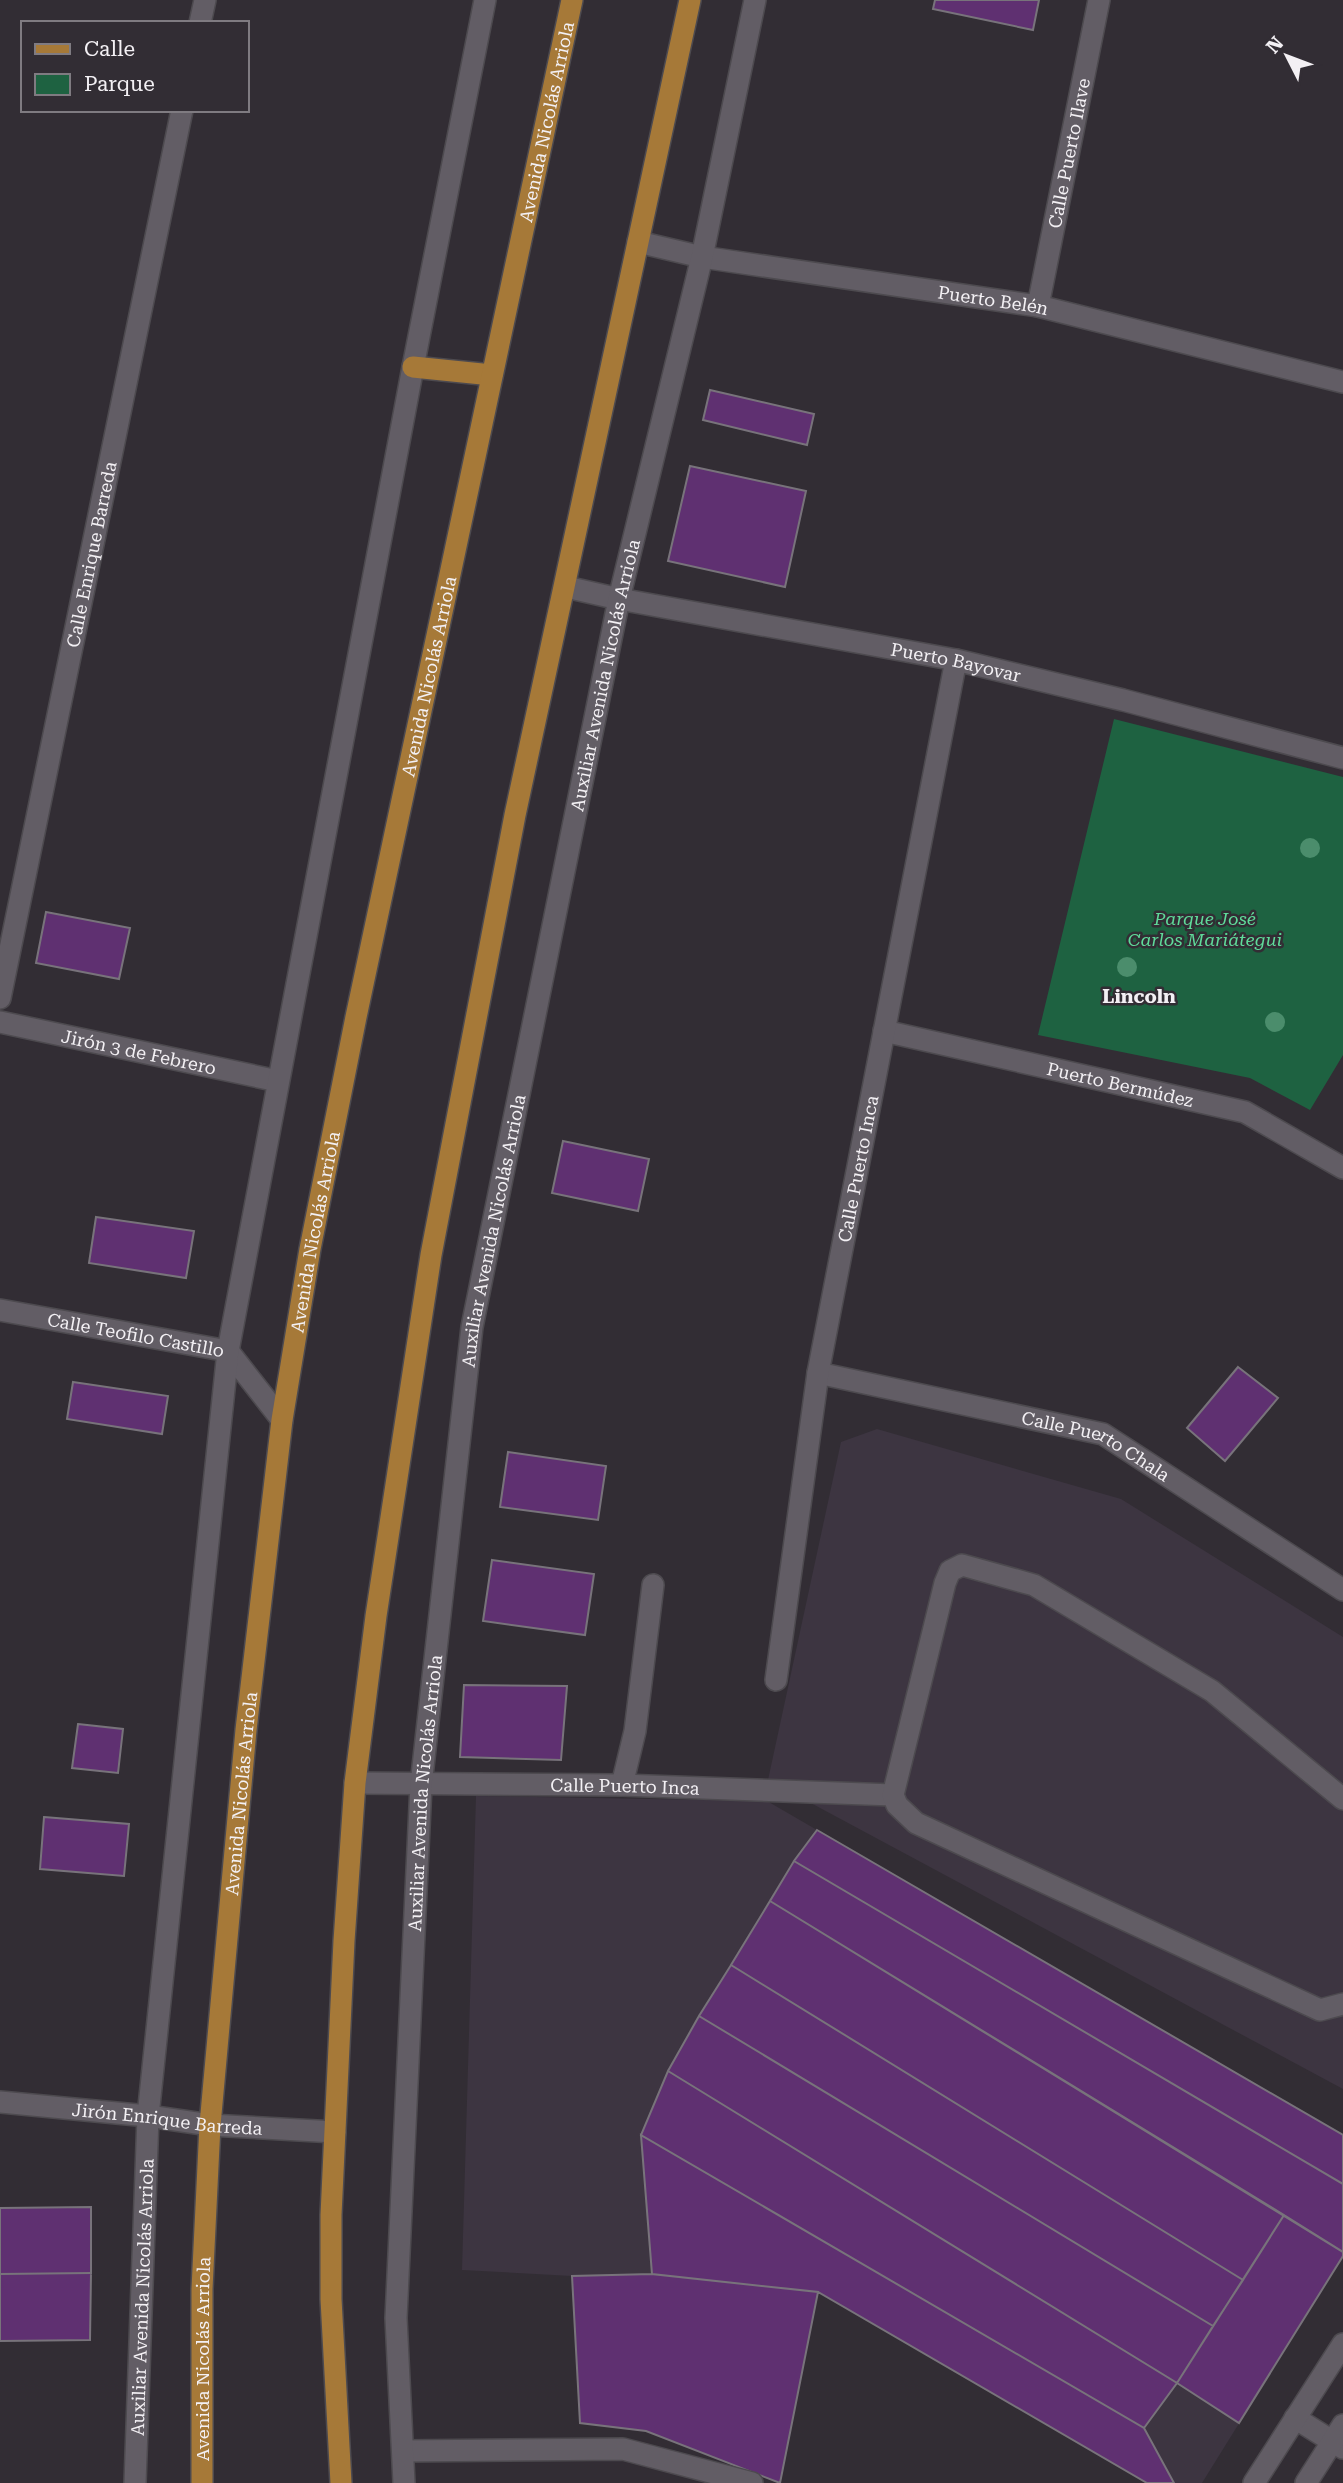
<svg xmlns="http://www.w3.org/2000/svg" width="1343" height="2483" font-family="'Roboto Serif',serif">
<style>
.built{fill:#3d3541}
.green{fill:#1e6241}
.building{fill:#5f3071;stroke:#78737b;stroke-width:2}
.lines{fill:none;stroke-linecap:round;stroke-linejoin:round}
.minor-casing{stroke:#4d4a4f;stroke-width:24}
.major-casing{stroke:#4d4a4f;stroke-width:24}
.minor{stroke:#625d65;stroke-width:21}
.major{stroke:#a67938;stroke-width:21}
.tree{fill:#4b8d6c}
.labels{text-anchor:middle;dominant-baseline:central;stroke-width:5;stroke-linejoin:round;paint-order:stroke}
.street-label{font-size:18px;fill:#f3f0f4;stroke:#322d34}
.park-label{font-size:18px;font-style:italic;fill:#5fdb9a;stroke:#322d34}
.neighbourhood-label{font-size:19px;font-weight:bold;fill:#f3f0f4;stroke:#322d34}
</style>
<rect width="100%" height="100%" fill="#322d34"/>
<path class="built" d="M877,1429L1121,1499L1343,1637V2089L768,1780L841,1442Z
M476,1796L767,1801L1343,2135V2256L1202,2483H1147L818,2292L706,2278L572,2276L462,2270Z"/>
<path class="green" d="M1114,719L1343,777V1055L1310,1110L1250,1078L1038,1035Z"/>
<path class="building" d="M935,0H1039L1033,30L933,9Z
M710,390L814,414L807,445L703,420Z
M690,466L806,491L785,587L668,561Z
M46,912L130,928L119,979L36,963Z
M563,1141L649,1159L638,1211L552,1193Z
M96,1217L194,1231L186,1278L89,1263Z
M1238,1367L1278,1398L1225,1461L1187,1428Z
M73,1382L168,1396L162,1434L67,1419Z
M508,1452L606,1466L598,1520L500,1507Z
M492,1560L594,1574L585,1635L483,1621Z
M464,1685L567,1686L561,1760L460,1757Z
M78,1724L123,1729L118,1773L72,1768Z
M44,1817L129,1824L124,1876L40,1869Z
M817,1830L1343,2135V2184L794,1861Z
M794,1861L1343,2184V2252L770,1901Z
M770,1901L1284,2215L1243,2280L731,1965Z
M731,1965L1243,2280L1213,2326L699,2016Z
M699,2016L1213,2326L1177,2383L668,2071Z
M668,2071L1177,2383L1144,2428L641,2135Z
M641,2135L1144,2428L1174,2483H1147L818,2292L652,2274Z
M91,2207V2273L0,2274V2208Z
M1284,2215L1343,2252V2256L1239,2423L1177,2383Z
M91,2273L90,2340L0,2341V2274Z
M652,2274L818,2292L780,2483L646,2431L580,2423L572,2276Z"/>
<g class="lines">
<defs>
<g id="minor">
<path d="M200,23L205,0"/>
<path id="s1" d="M638,242L702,257L1038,306L1343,382"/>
<path id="s2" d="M1038,306L1099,0"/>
<path id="s3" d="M566,587L619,599L956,660L1123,700L1343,758"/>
<path id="s4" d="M0,998L182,110"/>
<path id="s5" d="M0,1022L278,1081"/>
<path id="s6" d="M884,1031L1245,1112L1343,1168"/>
<path id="s7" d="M0,1310L228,1351L282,1420"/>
<path id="s8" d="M818,1373L1103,1434L1343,1590"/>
<path id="s9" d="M776,1680L818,1373L956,660"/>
<path id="s10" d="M355,1783L622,1785L893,1795"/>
<path d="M622,1785L635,1731L653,1585"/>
<path d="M1343,1799L1212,1691L1034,1585L962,1565L950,1571L945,1583L893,1795L897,1805L916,1823L1320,2010L1343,2004"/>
<path id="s11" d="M0,2102L148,2116L210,2125L335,2132"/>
<path d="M1295,2418L1343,2448"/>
<path d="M403,2451L623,2449L752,2483"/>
<path id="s12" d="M135,2483L148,2116L228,1351L413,367L485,0"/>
<path id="s13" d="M404,2483L396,2318L421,1785L472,1327L619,599L702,257L755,0"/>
<path d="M1254,2483L1343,2344"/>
<path d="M1306,2483L1343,2425"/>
</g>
<g id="major">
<path d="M413,367L492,375"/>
<path id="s14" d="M202,2483V2289L210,2125L246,1730L282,1420L310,1249L356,1017L572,0"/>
<path d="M341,2483L331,2299V2215L344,1941L355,1783L376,1616L431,1255L515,815L690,0"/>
</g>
</defs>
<use href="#minor" class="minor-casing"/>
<use href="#major" class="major-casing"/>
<use href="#minor" class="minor"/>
<use href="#major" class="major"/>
</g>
<g class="tree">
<circle cx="1310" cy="848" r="10"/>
<circle cx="1127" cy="967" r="10"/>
<circle cx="1275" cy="1022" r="10"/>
</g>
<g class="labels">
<g class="street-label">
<text stroke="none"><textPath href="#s14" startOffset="2392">Avenida Nicolás Arriola</textPath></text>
<text stroke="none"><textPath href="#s2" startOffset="156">Calle Puerto Ilave</textPath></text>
<text stroke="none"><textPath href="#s1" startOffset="360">Puerto Belén</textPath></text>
<text stroke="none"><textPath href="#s4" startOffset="453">Calle Enrique Barreda</textPath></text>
<text stroke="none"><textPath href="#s3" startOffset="397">Puerto Bayovar</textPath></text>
<text stroke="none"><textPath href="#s13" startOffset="1825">Auxiliar Avenida Nicolás Arriola</textPath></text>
<text stroke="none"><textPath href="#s14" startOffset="1825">Avenida Nicolás Arriola</textPath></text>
<text stroke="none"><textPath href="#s5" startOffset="142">Jirón 3 de Febrero</textPath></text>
<text stroke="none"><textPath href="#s6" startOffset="242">Puerto Bermúdez</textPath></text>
<text stroke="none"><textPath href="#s9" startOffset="518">Calle Puerto Inca</textPath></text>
<text stroke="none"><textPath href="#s13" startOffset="1258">Auxiliar Avenida Nicolás Arriola</textPath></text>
<text stroke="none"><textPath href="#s14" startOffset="1258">Avenida Nicolás Arriola</textPath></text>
<text stroke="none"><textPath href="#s7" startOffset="138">Calle Teofilo Castillo</textPath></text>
<text stroke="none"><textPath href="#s8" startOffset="289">Calle Puerto Chala</textPath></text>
<text stroke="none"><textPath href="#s10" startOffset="270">Calle Puerto Inca</textPath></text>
<text stroke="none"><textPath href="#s14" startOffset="691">Avenida Nicolás Arriola</textPath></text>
<text stroke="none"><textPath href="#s13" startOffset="691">Auxiliar Avenida Nicolás Arriola</textPath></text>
<text stroke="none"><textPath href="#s11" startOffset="168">Jirón Enrique Barreda</textPath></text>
<text stroke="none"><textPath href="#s12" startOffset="186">Auxiliar Avenida Nicolás Arriola</textPath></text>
<text stroke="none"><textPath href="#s14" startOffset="124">Avenida Nicolás Arriola</textPath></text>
</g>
<g class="park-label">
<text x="1205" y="918">Parque José<tspan x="1205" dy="21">Carlos Mariátegui</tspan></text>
</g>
<g class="neighbourhood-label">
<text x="1139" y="996">Lincoln</text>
</g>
</g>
<rect x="21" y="21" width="228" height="91" fill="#322d34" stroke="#7f7b81" stroke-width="2"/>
<rect x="35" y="44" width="35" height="10" fill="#a67938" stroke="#7f7b81" stroke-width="2"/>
<text x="84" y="56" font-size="21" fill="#f3f0f4">Calle</text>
<rect x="35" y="74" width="35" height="21" fill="#1e6241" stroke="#7f7b81" stroke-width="2"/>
<text x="84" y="91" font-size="21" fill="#f3f0f4">Parque</text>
<g transform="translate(1287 56) rotate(312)" stroke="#322d34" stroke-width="5" paint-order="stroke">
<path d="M0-5L12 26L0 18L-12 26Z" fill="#f3f0f4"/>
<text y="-10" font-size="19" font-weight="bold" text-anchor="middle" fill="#f3f0f4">N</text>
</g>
</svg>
